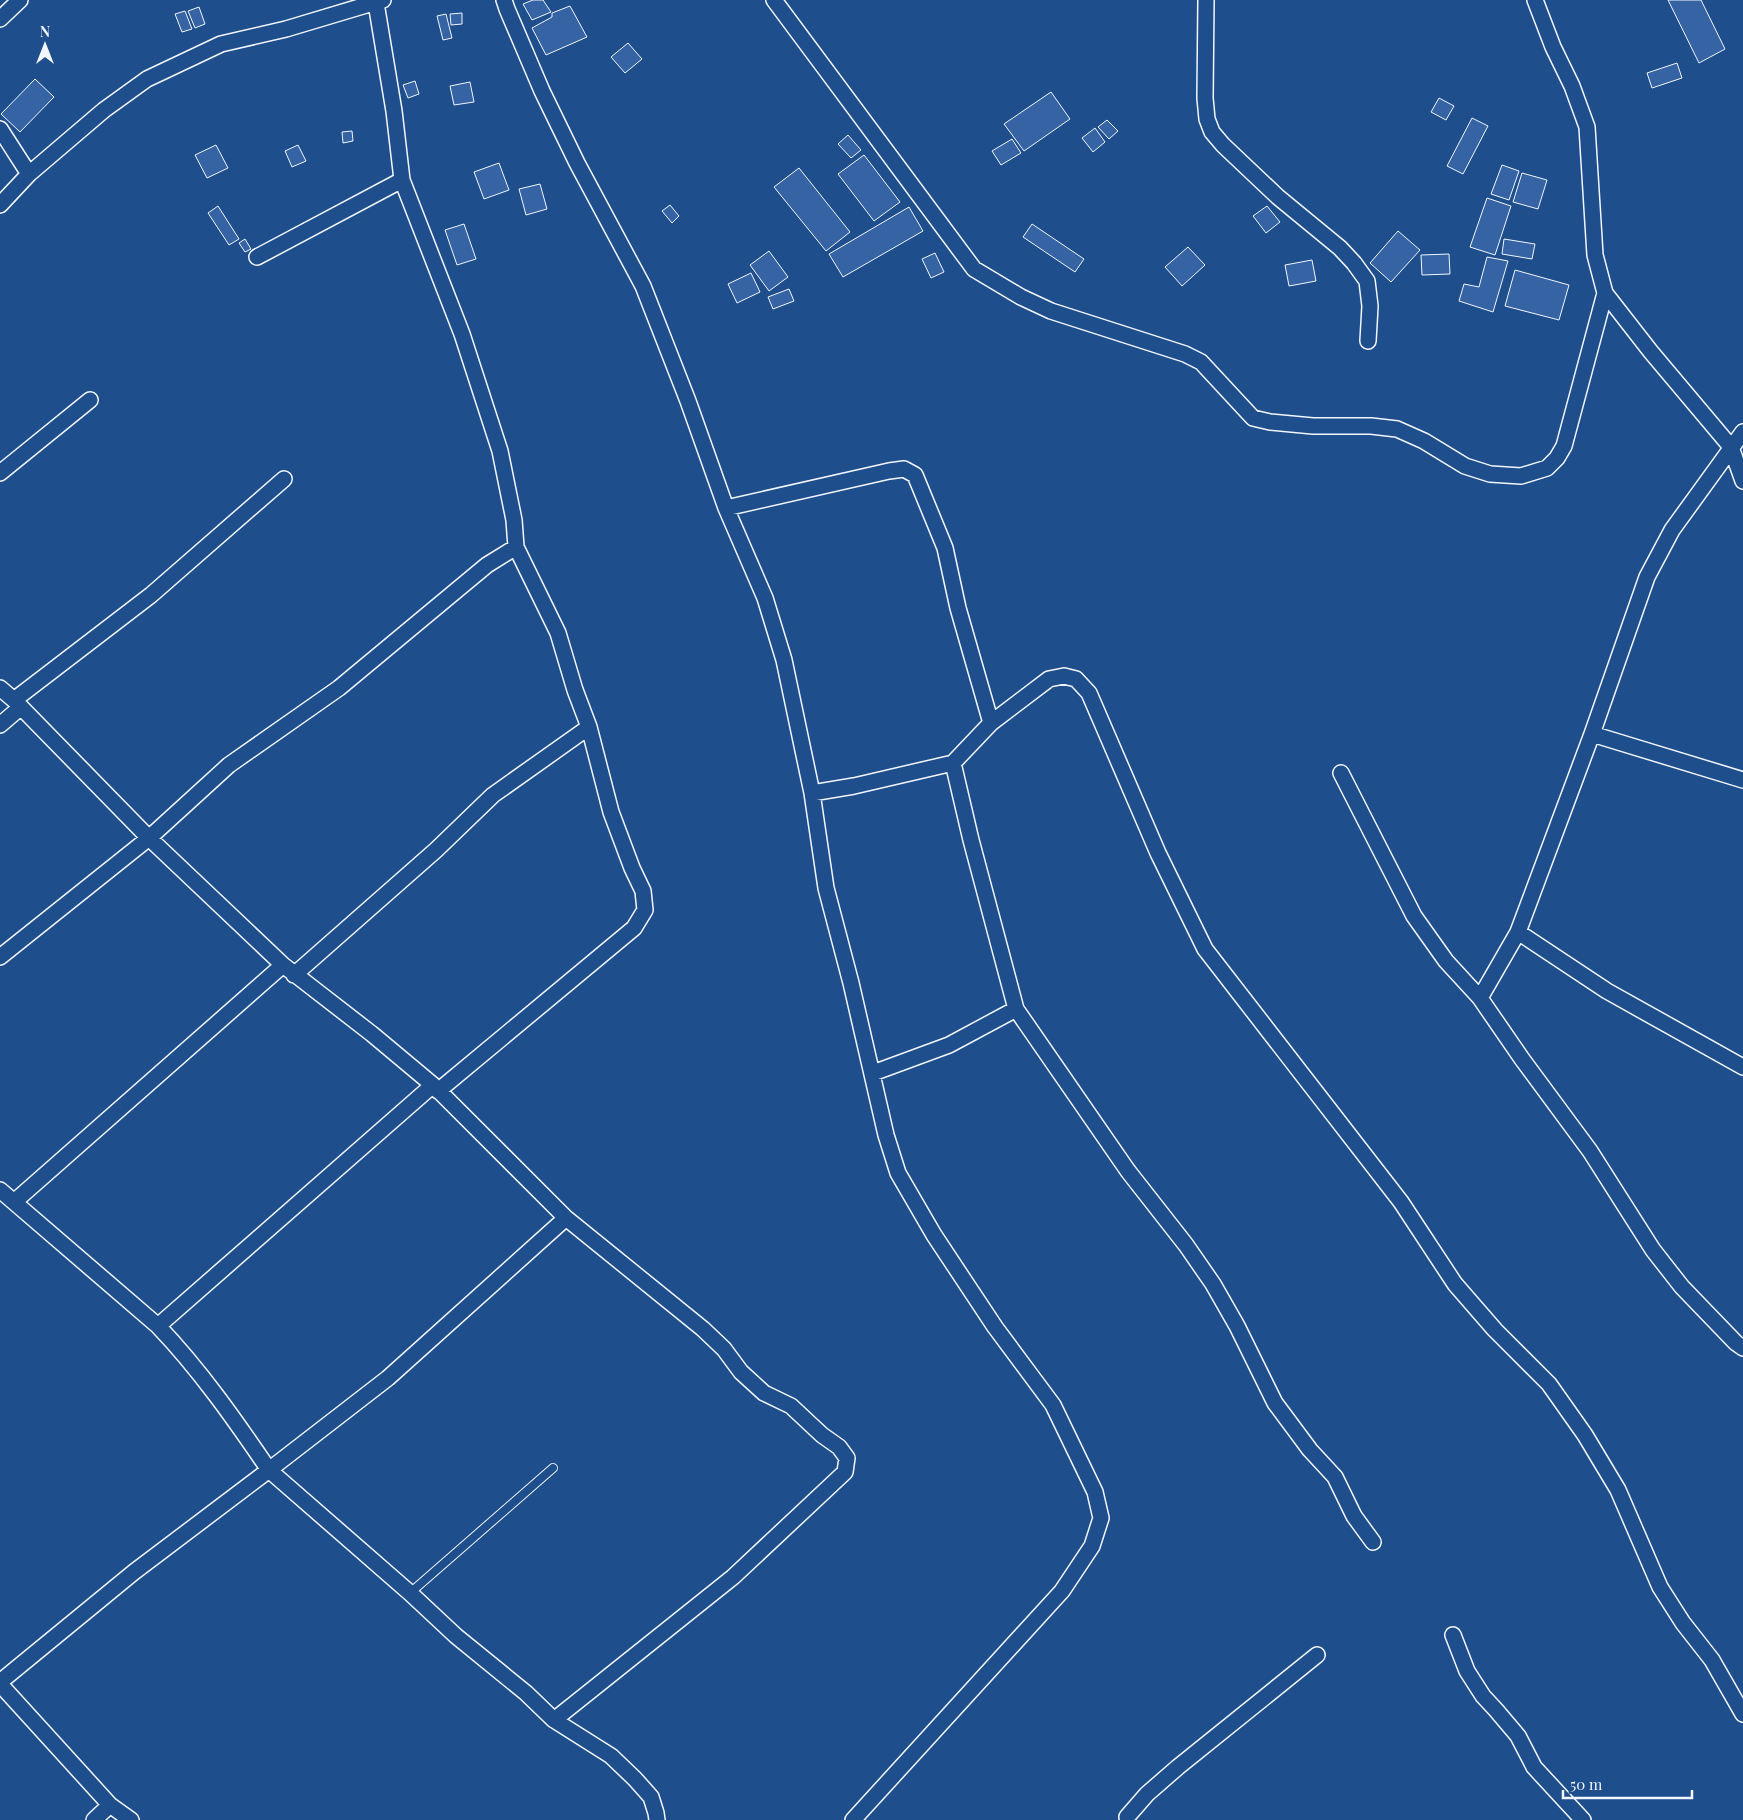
<svg xmlns="http://www.w3.org/2000/svg" width="1743" height="1820" font-family="'Playfair Display',serif">
<style>
.building{fill:#3563a3;stroke:#f2f6ff}
.lines{fill:none;stroke-linecap:round;stroke-linejoin:round}
.lane-casing{stroke:#f2f6ff;stroke-width:10}
.street-casing{stroke:#f2f6ff;stroke-width:18}
.lane{stroke:#1f4e8c;stroke-width:8}
.street{stroke:#1f4e8c;stroke-width:15}
</style>
<rect width="100%" height="100%" fill="#1f4e8c"/>
<path class="building" d="M533,0H543L551,12L532,20L523,4Z
M1668,0H1701L1725,49L1699,63Z
M570,6L587,37L546,55L532,28L552,17V13Z
M199,7L205,24L195,28L188,11Z
M185,11L192,29L182,32L175,14Z
M462,13V24L451,25L450,14Z
M446,14L452,38L443,40L437,16Z
M628,43L642,59L625,73L611,57Z
M1677,63L1682,78L1652,88L1647,73Z
M35,79L54,97L20,132L1,114Z
M415,81L419,94L408,98L403,85Z
M470,82L474,102L454,105L450,86Z
M1051,92L1070,119L1024,151L1004,124Z
M1439,98L1454,106L1446,120L1431,112Z
M1472,118L1488,126L1463,174L1447,166Z
M1107,120L1118,131L1109,139L1098,127Z
M1095,128L1105,142L1093,152L1082,138Z
M352,131L353,141L343,143L342,132Z
M848,135L861,150L851,158L838,144Z
M1012,139L1021,153L1001,165L992,151Z
M216,145L228,168L207,178L195,155Z
M298,145L306,161L292,167L285,151Z
M864,155L900,202L874,221L838,174Z
M499,163L509,190L484,199L474,172Z
M1502,165L1519,171L1509,200L1491,194Z
M799,168L850,232L826,251L774,187Z
M1522,173L1547,180L1538,209L1513,202Z
M540,184L547,209L526,215L519,189Z
M1487,198L1511,206L1495,255L1470,247Z
M670,205L679,216L672,223L662,211Z
M218,206L239,239L229,245L208,213Z
M1267,206L1280,222L1266,233L1253,216Z
M909,207L923,231L843,277L829,254Z
M464,224L476,259L457,265L445,230Z
M1032,224L1084,259L1075,272L1023,237Z
M1398,231L1420,250L1391,282L1370,263Z
M245,239L251,249L245,252L239,243Z
M1504,239L1535,244L1532,259L1502,254Z
M1188,247L1205,265L1182,286L1165,267Z
M769,251L788,277L769,291L750,265Z
M935,253L944,272L931,278L922,259Z
M1449,254L1450,274L1422,275L1421,255Z
M1487,257L1508,261L1493,312L1459,301L1464,284L1479,287Z
M1312,260L1316,281L1289,286L1285,265Z
M1515,270L1569,285L1559,320L1505,306Z
M751,273L760,292L737,303L728,284Z
M789,289L794,301L773,309L768,297Z"/>
<g class="lines">
<defs>
<path id="lane" d="M410,1593L553,1468"/>
<path id="street" d="M504,0L507,9L542,91L577,163L643,286L688,401L726,508L765,598L784,660L812,793L826,888L851,983L886,1135L898,1173L934,1235L995,1327L1053,1405L1095,1492L1101,1518L1092,1546L1062,1591L853,1820
M774,0L974,269L1021,297L1051,311L1185,354L1201,362L1253,418L1270,422L1313,426H1371L1397,429L1424,441L1465,466L1490,474L1521,476L1547,468L1557,458L1564,446L1605,293
M1206,0L1205,98L1207,119L1212,132L1223,145L1278,197L1340,248L1354,263L1367,281L1370,306L1368,341
M1535,0L1553,47L1572,86L1587,127L1595,255L1605,293L1651,352L1731,447L1743,481
M376,3L394,111L402,180L462,334L500,451L514,520L516,547L558,633L575,690L589,727L611,812L632,868L643,891L645,910L634,928L438,1091
M0,19L20,0
M0,129L29,174
M0,205L29,174L104,110L147,79L221,44L286,29L383,0
M257,257L402,180
M1743,432L1672,530L1647,577L1592,734L1518,932L1480,998L1522,1059L1590,1151L1653,1250L1682,1287L1736,1343L1743,1348
M0,473L90,400
M726,508L889,471L904,469L915,475L945,548L958,608L991,723L953,763
M0,688L14,700L149,838L283,965L372,1034L433,1085L566,1218L703,1329L724,1349L741,1372L764,1393L791,1406L822,1435L839,1447L847,1458L845,1472L733,1577L554,1720
M14,700L151,595L284,479
M991,723L1049,679L1064,676L1076,679L1089,693L1158,853L1205,949L1401,1202L1455,1284L1495,1330L1549,1384L1585,1435L1618,1490L1660,1587L1683,1623L1712,1660L1743,1714
M0,725L21,707
M1592,734L1743,780
M1341,773L1414,916L1446,961L1480,998
M812,793L854,786L953,763L971,840L1016,1009L1128,1171L1186,1245L1213,1284L1237,1326L1275,1403L1310,1450L1335,1477L1354,1516L1373,1542
M1518,932L1607,991L1743,1067
M0,957L149,838L229,765L339,688L487,565L516,547
M294,975L436,850L493,795L589,727
M873,1073L949,1045L1016,1009
M0,1190L158,1326C200,1370 235,1420 269,1470L134,1572L0,1682
M14,1202L283,965
M566,1218L388,1378L269,1470L410,1593L456,1636L526,1693L554,1720L611,1756L635,1779L651,1797L656,1813L657,1820
M158,1326L433,1085
M1453,1635L1467,1671L1483,1696L1496,1710L1518,1736L1534,1767L1583,1820
M0,1684L110,1805L131,1820
M1127,1817L1147,1794L1178,1767L1317,1655
M94,1820L110,1805"/>
</defs>
<use href="#lane" class="lane-casing"/>
<use href="#street" class="street-casing"/>
<use href="#lane" class="lane"/>
<use href="#street" class="street"/>
</g>
<g transform="translate(45 45)" stroke="#1f4e8c" stroke-width="4" paint-order="stroke">
<path d="M0-4L9 19L0 12L-9 19Z" fill="#f2f6ff"/>
<text y="-8" font-size="14" font-weight="bold" text-anchor="middle" fill="#f2f6ff">N</text>
</g>
<path d="M1563 1790v8h129v-8" fill="none" stroke="#f2f6ff" stroke-width="2.5"/>
<text x="1570" y="1790" font-size="15" fill="#f2f6ff" stroke="#1f4e8c" stroke-width="4" paint-order="stroke">50 m</text>
</svg>
